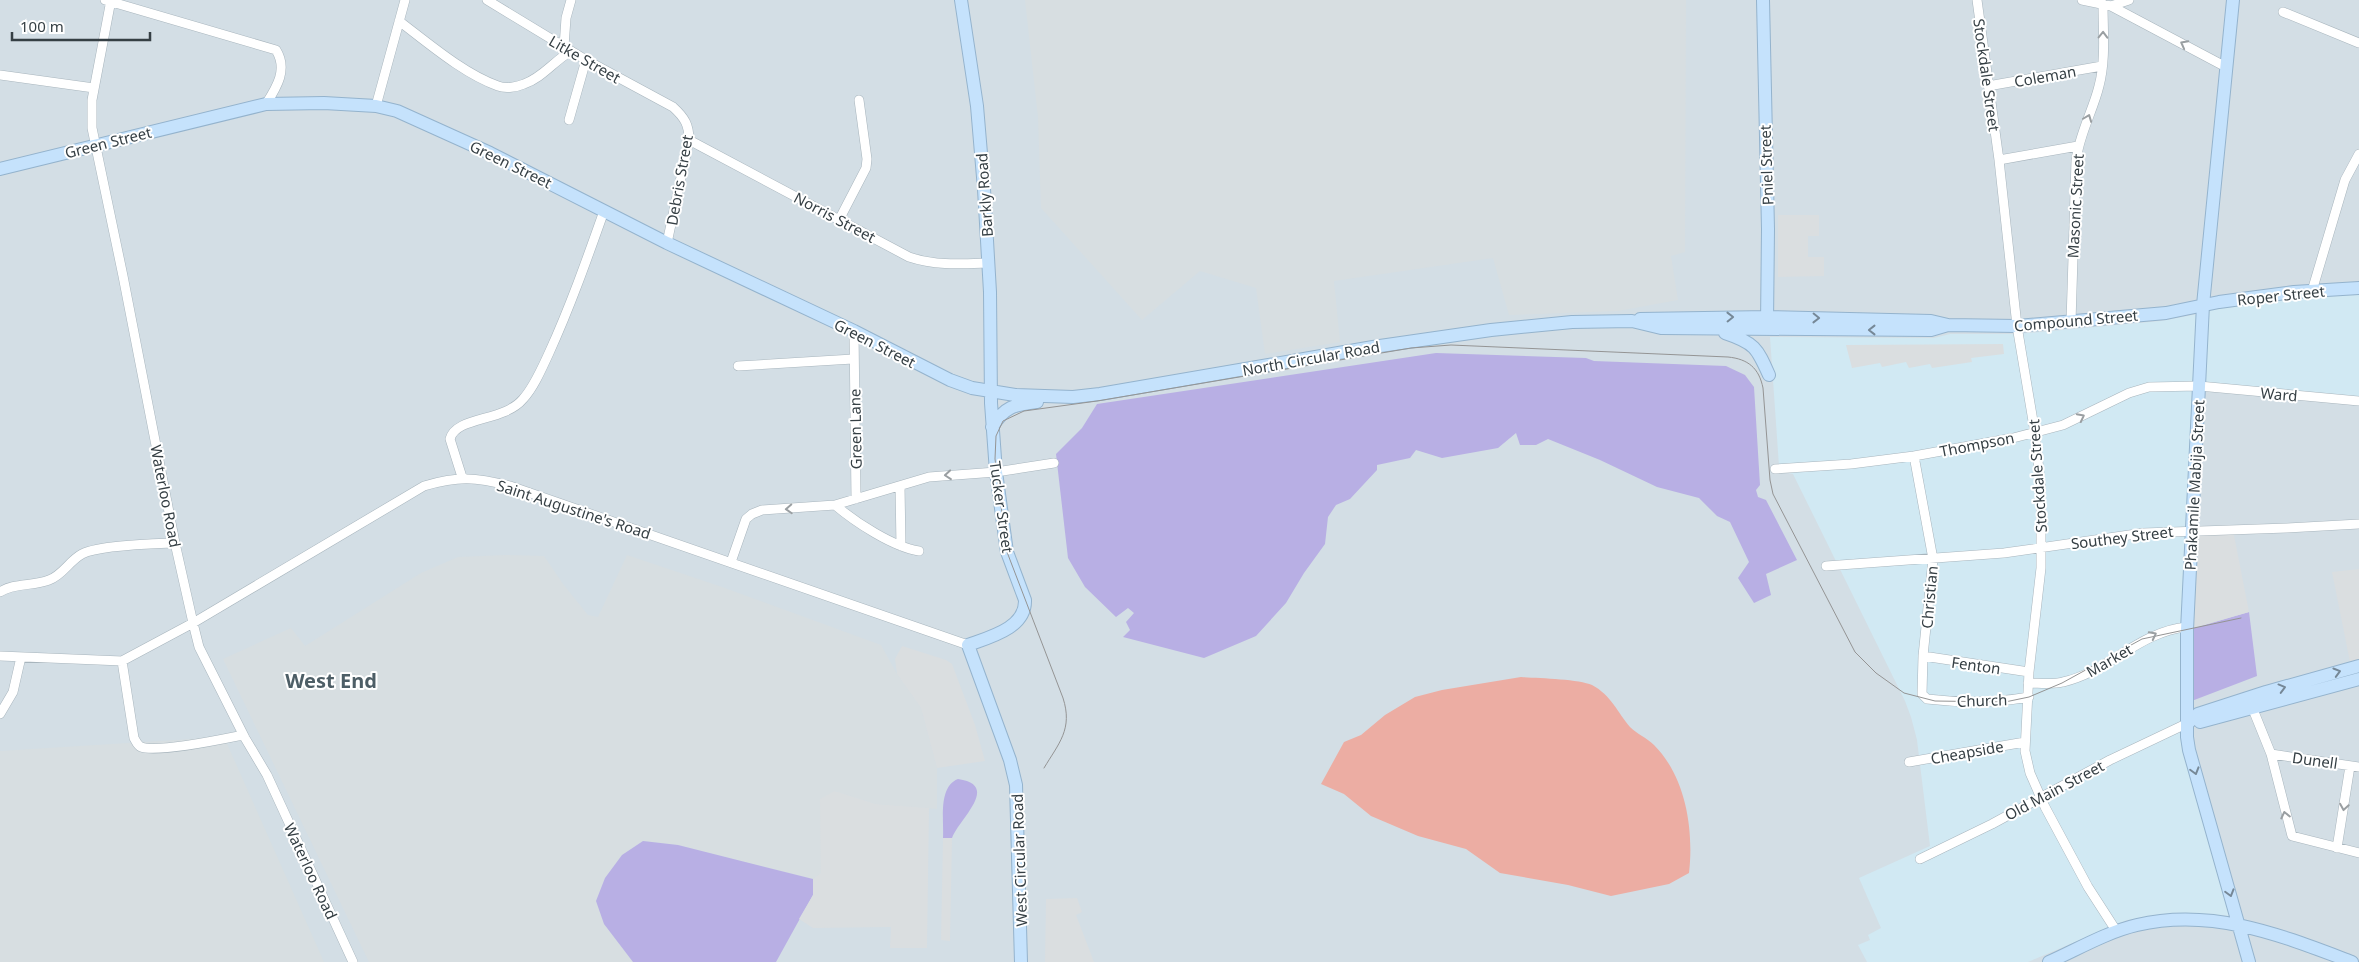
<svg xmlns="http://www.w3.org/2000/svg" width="2359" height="962" font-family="'Noto Sans',sans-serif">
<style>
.residential{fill:#d3dee5}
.commercial{fill:#d1e9f3}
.industrial{fill:#d7dee1}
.green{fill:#b8afe4}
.parking{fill:#dadee0}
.water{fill:#ecada3}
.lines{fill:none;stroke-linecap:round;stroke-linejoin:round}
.street-casing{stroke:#a8b5bd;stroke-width:10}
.secondary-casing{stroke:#94b3cd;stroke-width:14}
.street{stroke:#fff;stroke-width:9}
.secondary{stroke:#c5e2fc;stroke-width:12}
.tram{stroke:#949494;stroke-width:1}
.oneway{stroke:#9a9fa2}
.oneway2{stroke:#768897}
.labels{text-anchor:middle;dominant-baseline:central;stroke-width:4;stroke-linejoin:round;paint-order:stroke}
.street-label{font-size:15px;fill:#353f44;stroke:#fff}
.district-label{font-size:20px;font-weight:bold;fill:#4d5e66;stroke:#fff}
</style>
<rect width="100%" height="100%" fill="#e5ecf2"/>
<path class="residential" d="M0,0H2359V962H0Z"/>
<path class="commercial" d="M2310,293L2359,295V397L2202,386L2204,307Z
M2198,314L2184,700L2233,916L2183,913L2127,920L2028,962H1867L1858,945L1870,940L1868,935L1881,928L1859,878L1930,846L1917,740L1911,717L1905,701L1793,474L1784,472L1779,466L1770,337L1934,338L1950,334H2017L2161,321Z"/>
<path class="industrial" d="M1025,0H1686L1685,252L1671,256L1678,300L1618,311L1509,315L1493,258L1334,281L1340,342L1265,354L1256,288L1200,271L1142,320L1041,208L1038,117Z
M506,555L544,556L563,584L588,615L598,617L627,555L722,587L881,645L897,674L921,708L937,768V809L876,804L835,791L821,873L813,879L678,845L643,841L622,855L605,878L596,901L604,924L633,962H369L223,659L291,628L305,646L421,573L458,557Z
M224,737L324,962H0V751Z"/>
<path class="green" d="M1436,353L1586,358L1594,361L1726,366L1745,375L1754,387L1760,485L1756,490L1758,497L1766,500L1797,560L1766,574L1771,595L1754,603L1738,578L1749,562L1730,522L1717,516L1699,498L1657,487L1600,460L1548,439L1536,445H1520L1516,433L1498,448L1442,458L1416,450L1410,458L1377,465V470L1350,499L1336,505L1328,517L1325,544L1304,573L1286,603L1256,636L1204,658L1123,637L1130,630L1126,622L1134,613L1128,608L1116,617L1085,587L1068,558L1056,454L1082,428L1097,404Z
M2249,612L2257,676L2189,702L2187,630Z
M958,779C1001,785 959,819 952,838H943C944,819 938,787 958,779Z
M643,841L678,845L813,879V895L776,962H633L604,924L596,901L605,878L622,855Z"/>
<path class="parking" d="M1778,215H1819V236H1808V257H1824V276L1778,277Z
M2003,344L2004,354L1971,358L1972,362L1932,368L1930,364L1909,368L1906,362L1882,367L1880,363L1852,368L1846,345Z
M2192,530H2233L2249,612L2187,630Z
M2359,569V660L2350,662L2332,572Z
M902,646L946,660L952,664L975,725L985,761L937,768L921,708L897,674L895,659Z
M835,791L876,804L929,808L927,948H890L891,927L813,928L799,919L813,895V879L821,873L820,799Z
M943,838H952L950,941L941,940Z
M1077,898L1082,912L1076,915L1094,962H1045L1046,899Z"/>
<path class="water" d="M1521,677C1537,678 1579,679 1592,685C1611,695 1618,713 1630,727C1637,734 1647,738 1654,745C1686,777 1694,830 1689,873L1669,884L1611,896L1568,885L1500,873L1466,849L1418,836L1371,816L1344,794L1321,784L1344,742L1361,735L1385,715L1415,697L1442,690Z"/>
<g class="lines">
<defs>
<path id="street" d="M105,0L276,50C288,69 277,87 266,104
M111,0L92,100V128L123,276L175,543L193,623L199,647L245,738L267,775L353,962
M487,0L586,60L673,107C685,118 689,125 689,140L667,243
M1977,0L1999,160L2017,326L2035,433L2041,489V568L2029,672L2025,751L2030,773L2045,807L2088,887L2117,932
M2082,0L2111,6L2226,67
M2111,6L2129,0
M2283,12L2359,43
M399,21C428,43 464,74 498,86C506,89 517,87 524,84C542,78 554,61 571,51
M564,47L566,18L571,0
M0,75L94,88
M1988,86L2102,66
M376,106L405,0
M569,120L586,60
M689,140L909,257C936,266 961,264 988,263
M1999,160L2078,146
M839,220L866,168L867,159L859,100
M2312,291L2345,180L2359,154
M2071,322L2076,161C2079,134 2093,111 2099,86C2106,60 2103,31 2103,4
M854,331L856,499
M738,366L853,359
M1914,456L1933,559L1923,656L1922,694L1927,699C1961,703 1995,703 2029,697
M1775,469L1851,464L1914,456L2013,438L2063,425L2129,393L2149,387L2199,386L2359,401
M462,477L450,439C456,416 504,422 523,399C534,387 542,368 549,353C570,307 587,259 604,211
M900,486L901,546
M835,505C855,522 893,547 919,551
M731,562L746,519L752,514L762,510L835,505L929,477L996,472L1054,463
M1826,566L2004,553L2143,533L2287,528L2359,524
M0,592C13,583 34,586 49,580C63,575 69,561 82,554C100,545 153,544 175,543
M0,656L122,661L193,623L424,486C459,476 475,477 510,486L968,645
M1923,656L2029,672
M122,661L134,738C136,741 137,745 141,747C158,753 223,739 243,735
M2028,683C2039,683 2052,685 2063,682C2108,672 2140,631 2187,627
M2250,702L2271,754L2292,836L2359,853
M0,714L13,692L21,657
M2271,754L2359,767
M1909,762L2025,742
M2337,848L2350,766
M1920,859L1992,824L2110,760L2188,723"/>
<path id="secondary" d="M961,0L977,106L984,189L990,292L991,403L996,472L1007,552L1025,600C1026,628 990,637 968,645L1010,760L1016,785L1021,962
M1763,0L1768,229L1767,324
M2233,0L2203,305L2187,630V737L2189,750L2249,962
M0,169L266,104L324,103L376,106L397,111L490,153L667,243L854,331L950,380L972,388L1015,395L1073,397L1100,394L1373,347L1491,330L1572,322L1632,321L1661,328L1931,330L1948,325
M1640,319L1768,317L1931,321L1948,325L2017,326L2166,313L2219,302L2294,292L2359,288
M1725,333C1755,343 1757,348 1769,375
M992,427C1005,406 1014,405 1037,402
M2200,722L2359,679
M2188,723L2198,714L2266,692L2359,666
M2049,962C2078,949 2107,932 2137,925C2213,907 2283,936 2352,962"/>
</defs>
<use href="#street" class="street-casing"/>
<use href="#secondary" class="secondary-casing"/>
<use href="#street" class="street"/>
<use href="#secondary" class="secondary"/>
<path class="tram" d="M1044,768C1059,743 1073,729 1063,698L1007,552L995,459L996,436L1003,421L1024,411L1097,401L1411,348L1451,345L1728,357C1748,359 1759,368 1763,388L1770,480L1773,494L1855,652L1876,673L1904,693L1935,701L2005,702L2029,697L2062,683L2142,639L2241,618"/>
</g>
<defs><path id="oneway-chevron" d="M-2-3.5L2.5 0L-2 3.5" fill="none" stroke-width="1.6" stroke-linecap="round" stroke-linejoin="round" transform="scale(1.25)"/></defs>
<g class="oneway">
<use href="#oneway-chevron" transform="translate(2103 35) rotate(-89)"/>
<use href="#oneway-chevron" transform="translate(2184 44) rotate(-152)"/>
<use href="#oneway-chevron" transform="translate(2088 118) rotate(-69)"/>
<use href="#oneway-chevron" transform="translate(2081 417) rotate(-27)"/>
<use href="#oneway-chevron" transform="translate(948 475) rotate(175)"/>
<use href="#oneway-chevron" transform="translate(789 509) rotate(177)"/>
<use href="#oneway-chevron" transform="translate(2153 635) rotate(-27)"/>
<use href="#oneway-chevron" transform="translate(2344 807) rotate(99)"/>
<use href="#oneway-chevron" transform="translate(2285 815) rotate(-103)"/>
</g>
<g class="oneway2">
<use href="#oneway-chevron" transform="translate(1730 317) rotate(-1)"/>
<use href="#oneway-chevron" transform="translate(1816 318) rotate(1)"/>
<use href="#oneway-chevron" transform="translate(1872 330) rotate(-180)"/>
<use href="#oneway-chevron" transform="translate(2337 672) rotate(-16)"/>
<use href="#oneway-chevron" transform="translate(2282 688) rotate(-15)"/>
<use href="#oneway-chevron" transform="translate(2195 771) rotate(74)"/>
<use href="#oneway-chevron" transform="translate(2230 893) rotate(74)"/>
</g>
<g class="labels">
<g class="street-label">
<text transform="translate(585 59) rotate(30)">Litke Street</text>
<text transform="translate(1987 75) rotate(82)">Stockdale Street</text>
<text transform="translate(2045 76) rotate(-10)">Coleman</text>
<text transform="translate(108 142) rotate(-14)">Green Street</text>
<text transform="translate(511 164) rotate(26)">Green Street</text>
<text transform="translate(1766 165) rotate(-92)">Pniel Street</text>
<text transform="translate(679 180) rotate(-80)">Debris Street</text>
<text transform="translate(984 195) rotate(-94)">Barkly Road</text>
<text transform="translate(2075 206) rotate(-87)">Masonic Street</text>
<text transform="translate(835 217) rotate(28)">Norris Street</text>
<text transform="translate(2281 295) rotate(-6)">Roper Street</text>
<text transform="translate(2076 320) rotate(-5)">Compound Street</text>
<text transform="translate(875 343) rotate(27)">Green Street</text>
<text transform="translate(1311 358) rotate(-10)">North Circular Road</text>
<text transform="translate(2279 394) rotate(5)">Ward</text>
<text transform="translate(855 429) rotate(-91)">Green Lane</text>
<text transform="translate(1977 444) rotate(-11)">Thompson</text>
<text transform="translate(2037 476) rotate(-94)">Stockdale Street</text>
<text transform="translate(2194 485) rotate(-87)">Phakamile Mabija Street</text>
<text transform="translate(166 496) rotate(79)">Waterloo Road</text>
<text transform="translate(1002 507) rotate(82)">Tucker Street</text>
<text transform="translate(574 509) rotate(18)">Saint Augustine's Road</text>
<text transform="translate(2122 537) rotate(-7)">Southey Street</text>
<text transform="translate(1929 597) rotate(-85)">Christian</text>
<text transform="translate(2109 660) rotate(-30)">Market</text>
<text transform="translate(1976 665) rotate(8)">Fenton</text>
<text transform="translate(1982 700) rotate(-2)">Church</text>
<text transform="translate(1967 752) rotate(-10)">Cheapside</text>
<text transform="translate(2315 760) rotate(8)">Dunell</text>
<text transform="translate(2054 790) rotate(-28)">Old Main Street</text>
<text transform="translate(1019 860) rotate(-92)">West Circular Road</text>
<text transform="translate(311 871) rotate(65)">Waterloo Road</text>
</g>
<g class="district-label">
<text x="331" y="680">West End</text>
</g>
</g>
<path d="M12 32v8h138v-8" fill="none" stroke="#353f44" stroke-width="2.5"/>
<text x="20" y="32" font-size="15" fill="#353f44" stroke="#ffffff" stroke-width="4" paint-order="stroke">100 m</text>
</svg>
